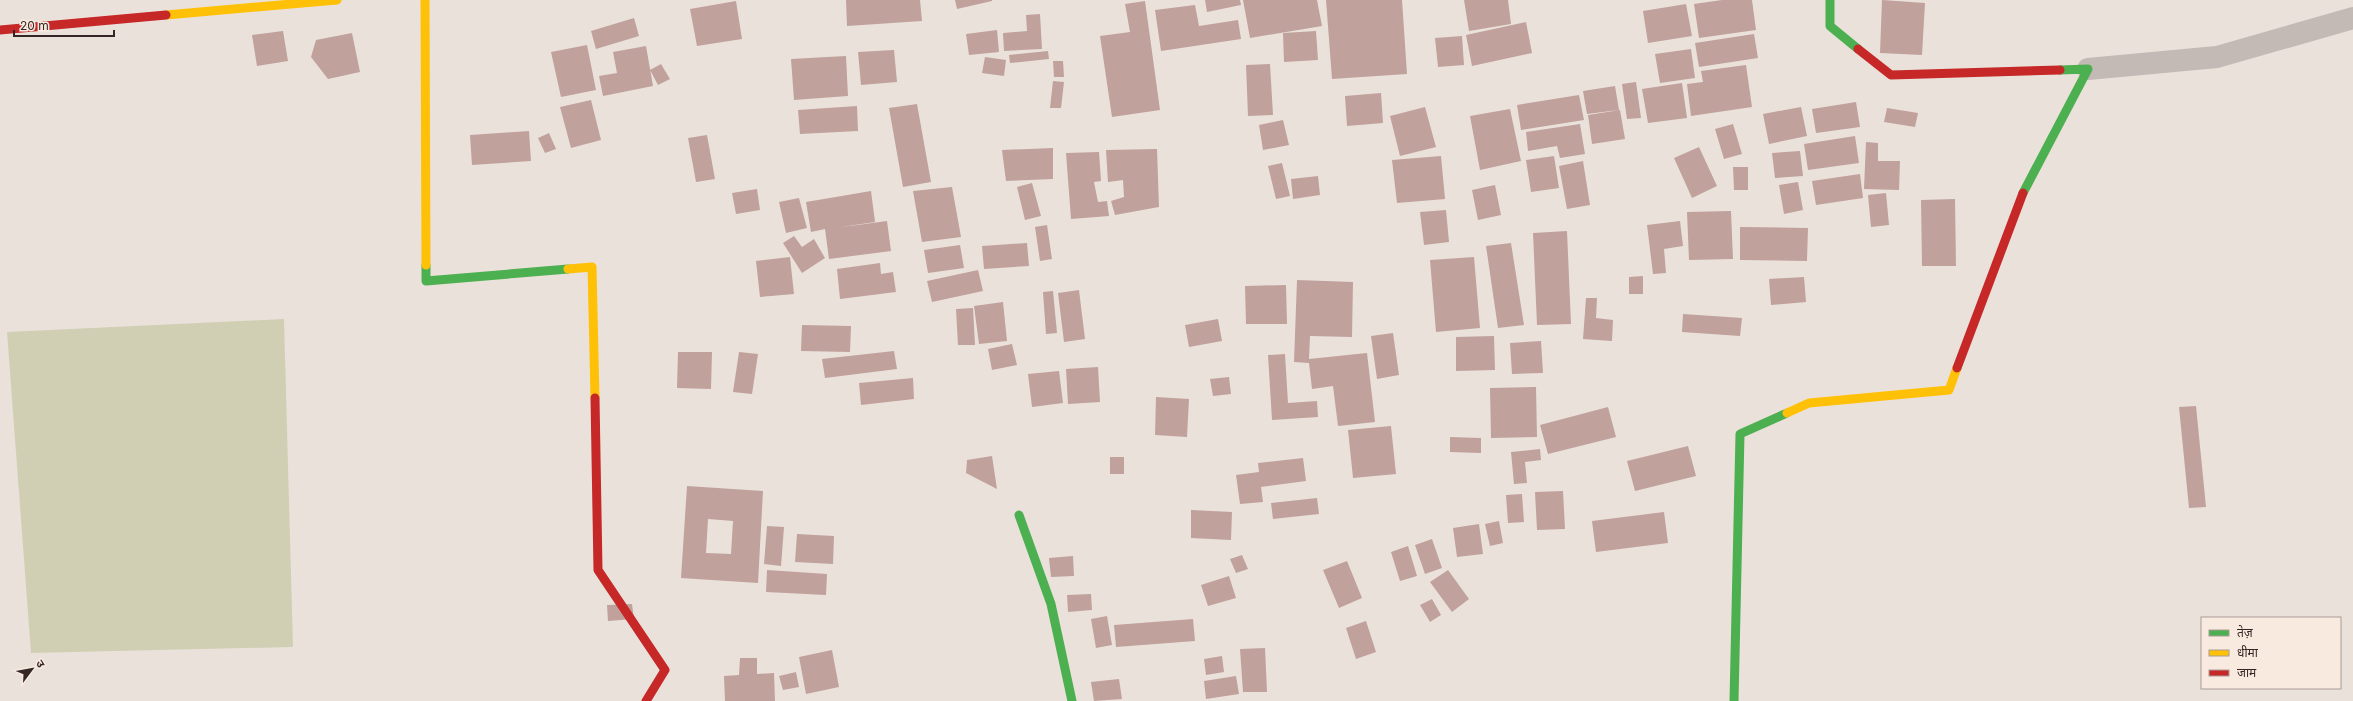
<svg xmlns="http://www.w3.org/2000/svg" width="2353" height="701" font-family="Inter,'Noto Sans Devanagari',sans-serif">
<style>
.green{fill:#d0cfb4}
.building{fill:#c0a19c;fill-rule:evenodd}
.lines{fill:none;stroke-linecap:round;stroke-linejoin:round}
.street{stroke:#c3b9b5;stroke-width:22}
.fast{stroke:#4caf50;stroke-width:9}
.slow{stroke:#ffc107;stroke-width:9}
.jam{stroke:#c62828;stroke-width:9}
</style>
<rect width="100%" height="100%" fill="#ebe1db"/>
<path class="green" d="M284,319L293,647L31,653L7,332Z"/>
<path class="building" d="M846,0H920L922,21L847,26Z
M955,0H992V1L957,9Z
M1205,0H1240L1241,5L1207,12Z
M1243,0H1317L1322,26L1250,38Z
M1326,0H1402L1407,74L1332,79Z
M1464,0H1508L1511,24L1469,31Z
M1722,0H1752L1756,30L1699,38L1694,4Z
M1882,0L1925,3L1922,55L1880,53Z
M736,1L742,39L697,46L690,9Z
M1145,1L1160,110L1112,117L1100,36L1130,32L1125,4Z
M1686,4L1692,36L1648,43L1643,11Z
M1195,5L1199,26L1238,20L1241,39L1161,51L1155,10Z
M1040,14L1042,49L1004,51L1003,33L1027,31L1026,15Z
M634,18L639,36L596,49L591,31Z
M1526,22L1532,53L1472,66L1466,35Z
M997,30L999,52L969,55L966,34Z
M283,31L288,61L257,66L252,35Z
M1316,31L1318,60L1284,62L1283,33Z
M352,33L360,72L328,79L311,57L316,40Z
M1754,34L1758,58L1699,67L1695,43Z
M1462,36L1464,65L1438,67L1435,38Z
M587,45L596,90L561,97L551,52Z
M646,46L653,86L603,96L599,76L617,73L613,52Z
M1691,49L1695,78L1660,83L1655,54Z
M894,50L897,82L861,85L858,52Z
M1048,51L1049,59L1010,63L1009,55Z
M846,56L848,96L794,100L791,59Z
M985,57L1006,60L1004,76L982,73Z
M1053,61H1063L1064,77H1054Z
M661,64L670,79L658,85L650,70Z
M1270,64L1273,115L1248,116L1246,65Z
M1746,65L1752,107L1691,116L1687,84L1703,82L1701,71Z
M1053,81L1064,82L1061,108H1050Z
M1636,82L1641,118L1627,119L1622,84Z
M1682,83L1687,118L1648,123L1642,89Z
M1615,86L1619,110L1587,114L1583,91Z
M1381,93L1383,123L1347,126L1345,96Z
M1579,95L1584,120L1521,130L1517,105Z
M591,100L601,140L571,148L560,107Z
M1856,102L1860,127L1816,133L1812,109Z
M917,104L931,182L903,187L889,108Z
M857,106L858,131L800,134L798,110Z
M1425,107L1436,147L1400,156L1390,116Z
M1801,107L1807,136L1769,144L1763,114Z
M1887,108L1918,113L1915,127L1884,122Z
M1510,109L1521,161L1480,170L1470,116Z
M1620,110L1625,139L1592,144L1588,115Z
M1283,120L1289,145L1263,150L1259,125Z
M1580,124L1585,154L1560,158L1557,146L1528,151L1526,132Z
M1733,124L1742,154L1724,159L1715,129Z
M529,131L531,161L472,165L470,135Z
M549,133L556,149L545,153L538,138Z
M707,135L715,179L696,182L688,138Z
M1855,136L1859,163L1808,170L1804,144Z
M1866,142L1878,143V161H1900L1899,190L1864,189Z
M1699,147L1717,186L1692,198L1674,158Z
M1053,148V179L1006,181L1002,150Z
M1157,149L1159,207L1115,215L1111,201L1124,197L1123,180L1108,182L1106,150Z
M1800,151L1803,176L1775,178L1772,153Z
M1099,152L1101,181L1094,182L1098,202L1107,201L1109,216L1071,219L1066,153Z
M1441,156L1445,199L1397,203L1392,160Z
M1554,156L1559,188L1531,192L1526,160Z
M1583,161L1590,205L1567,209L1559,166Z
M1282,163L1290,196L1276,199L1268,166Z
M1733,167H1748V190H1734Z
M1860,174L1863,198L1816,205L1812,181Z
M1318,176L1320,195L1293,199L1291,179Z
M1798,182L1803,210L1784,214L1779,185Z
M1032,183L1041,216L1025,220L1017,187Z
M1495,185L1501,215L1478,220L1472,190Z
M952,187L961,237L922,242L913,191Z
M757,189L760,210L736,214L732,193Z
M871,191L875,222L835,228L887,221L891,251L829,259L825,229L811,232L806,202Z
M1886,193L1889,225L1871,227L1868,195Z
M799,198L807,228L786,233L779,202Z
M1955,199L1956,266H1922L1921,200Z
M1446,210L1449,242L1424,245L1420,212Z
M1731,211L1733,259L1689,260L1687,212Z
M1680,221L1683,246L1664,249L1666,273L1653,274L1647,225Z
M1047,225L1052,259L1040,261L1035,227Z
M1740,227L1808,228L1807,261L1740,260Z
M1567,231L1571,324L1537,325L1533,233Z
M794,236L802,247L814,239L825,258L802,273L783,243Z
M1027,243L1029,266L984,269L982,246Z
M1511,243L1524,325L1498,328L1486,246Z
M960,245L964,268L928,273L924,250Z
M790,257L794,294L760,297L756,261Z
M1474,257L1480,328L1436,332L1430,260Z
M880,263L881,274L893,272L896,292L840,299L837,269Z
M978,270L983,291L932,302L927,281Z
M1643,276V294H1629V277Z
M1804,277L1806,302L1771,305L1769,279Z
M1297,280L1353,282L1352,337L1310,336L1309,359L1367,353L1375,422L1338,426L1333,386L1312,389L1309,363L1294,362Z
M1286,285L1287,324H1246L1245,286Z
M1079,290L1085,339L1064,342L1058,293Z
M1053,291L1057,333L1046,334L1043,292Z
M1586,298H1597L1596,318L1613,320L1612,341L1583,339Z
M1003,302L1007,341L979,344L974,306Z
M973,308L975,345H958L956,309Z
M1683,314L1742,318L1740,336L1682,332Z
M1218,319L1222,341L1189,347L1185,325Z
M802,325L851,326L850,352L801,351Z
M1393,333L1399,375L1377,379L1371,336Z
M1494,336L1495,370L1456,371V337Z
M1541,341L1543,373L1512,374L1510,343Z
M1012,344L1017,365L992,370L988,349Z
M894,351L897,369L825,378L822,359Z
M678,352H712L711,389L677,388Z
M739,352L758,354L752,394L733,392Z
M1285,354L1288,403L1317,401L1318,417L1272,420L1268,355Z
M1098,367L1100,402L1068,404L1066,369Z
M1059,371L1063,403L1032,407L1028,374Z
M1229,377L1231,394L1213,396L1210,379Z
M913,378L914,399L861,405L859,383Z
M1536,387L1537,437L1491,438L1490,388Z
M1156,397L1189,399L1187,437L1155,435Z
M2196,406L2206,507L2189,508L2179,407Z
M1608,407L1616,437L1548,454L1540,425Z
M1391,426L1396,474L1353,478L1348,430Z
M1450,437L1481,438V453L1450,452Z
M1688,446L1696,476L1635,491L1627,461Z
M1540,449L1541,460L1525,462L1527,483L1514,484L1511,452Z
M992,456L997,489L966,473L967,460Z
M1110,457H1124V474H1110Z
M1303,458L1306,481L1261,487L1263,502L1240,504L1236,475L1259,472L1258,463Z
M687,486L763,491L758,583L681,578ZM708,519L733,521L731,554L706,553Z
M1563,491L1565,529L1537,530L1535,492Z
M1522,494L1524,522L1508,523L1506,495Z
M1317,498L1319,514L1273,519L1271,503Z
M1191,510L1232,512L1231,540L1191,538Z
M1664,512L1668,543L1596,552L1592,521Z
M1499,521L1503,543L1490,546L1485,524Z
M1479,524L1483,554L1457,557L1453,528Z
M767,526L784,527L781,566L764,564Z
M797,534L834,536L833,564L795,562Z
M1432,539L1442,568L1425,574L1415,545Z
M1408,546L1417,576L1400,581L1391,552Z
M1242,555L1248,569L1236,573L1230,559Z
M1073,556L1074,576L1051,577L1049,558Z
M1347,561L1362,598L1339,608L1323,570Z
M767,570L827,574L826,595L766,592Z
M1448,570L1469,599L1452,612L1430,582Z
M1229,576L1236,598L1208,606L1201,585Z
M1091,594L1092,610L1068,612L1067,595Z
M1432,599L1441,615L1430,622L1420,605Z
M632,604L634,619L608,621L607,605Z
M1107,616L1112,645L1096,648L1091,619Z
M1193,619L1195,641L1116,647L1114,625Z
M1366,621L1376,652L1356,659L1346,628Z
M1265,648L1267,692H1243L1240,649Z
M832,650L839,687L806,694L799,657Z
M1222,656L1224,672L1206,675L1204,659Z
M740,658H757V674L774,673L775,701H725L724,676L739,675Z
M796,672L799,687L783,690L779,676Z
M1236,676L1239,694L1206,699L1204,681Z
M1119,679L1122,699L1094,701L1091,682Z"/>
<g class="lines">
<path class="street" d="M2088,69L2217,57L2353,18"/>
<path class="fast" d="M1830,0V26L1858,49
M2023,193L2088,69L2060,70
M426,265V281L568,269
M1019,515L1051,604L1072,701
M1734,701L1740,434L1787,413"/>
<path class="slow" d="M425,0L426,265
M166,15L337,0
M568,269L592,267L595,398
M1787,413L1809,403L1949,390L1957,368"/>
<path class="jam" d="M0,30L166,15
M1858,49L1891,75L2060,70
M1957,368L2023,193
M595,398L598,570L665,670L646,701"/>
</g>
<rect x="2201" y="617" width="140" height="72" fill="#f9eae0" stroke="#aa9c95"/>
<rect x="2209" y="630" width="20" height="6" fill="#4caf50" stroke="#aa9c95"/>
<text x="2237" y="637" font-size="12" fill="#332624">तेज़</text>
<rect x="2209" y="650" width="20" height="6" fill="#ffc107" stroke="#aa9c95"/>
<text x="2237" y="657" font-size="12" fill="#332624">धीमा</text>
<rect x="2209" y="670" width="20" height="6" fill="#c62828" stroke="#aa9c95"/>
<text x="2237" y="677" font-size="12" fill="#332624">जाम</text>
<g transform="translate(32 669) rotate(58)" stroke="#f9eae0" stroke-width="3" paint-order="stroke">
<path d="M0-3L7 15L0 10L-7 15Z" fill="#332624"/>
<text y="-6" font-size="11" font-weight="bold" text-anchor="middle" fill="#332624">उ</text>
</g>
<path d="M14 30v6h100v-6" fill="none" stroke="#332624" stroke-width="2"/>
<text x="20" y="30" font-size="12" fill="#332624" stroke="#f9eae0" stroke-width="3" paint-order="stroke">20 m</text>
</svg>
